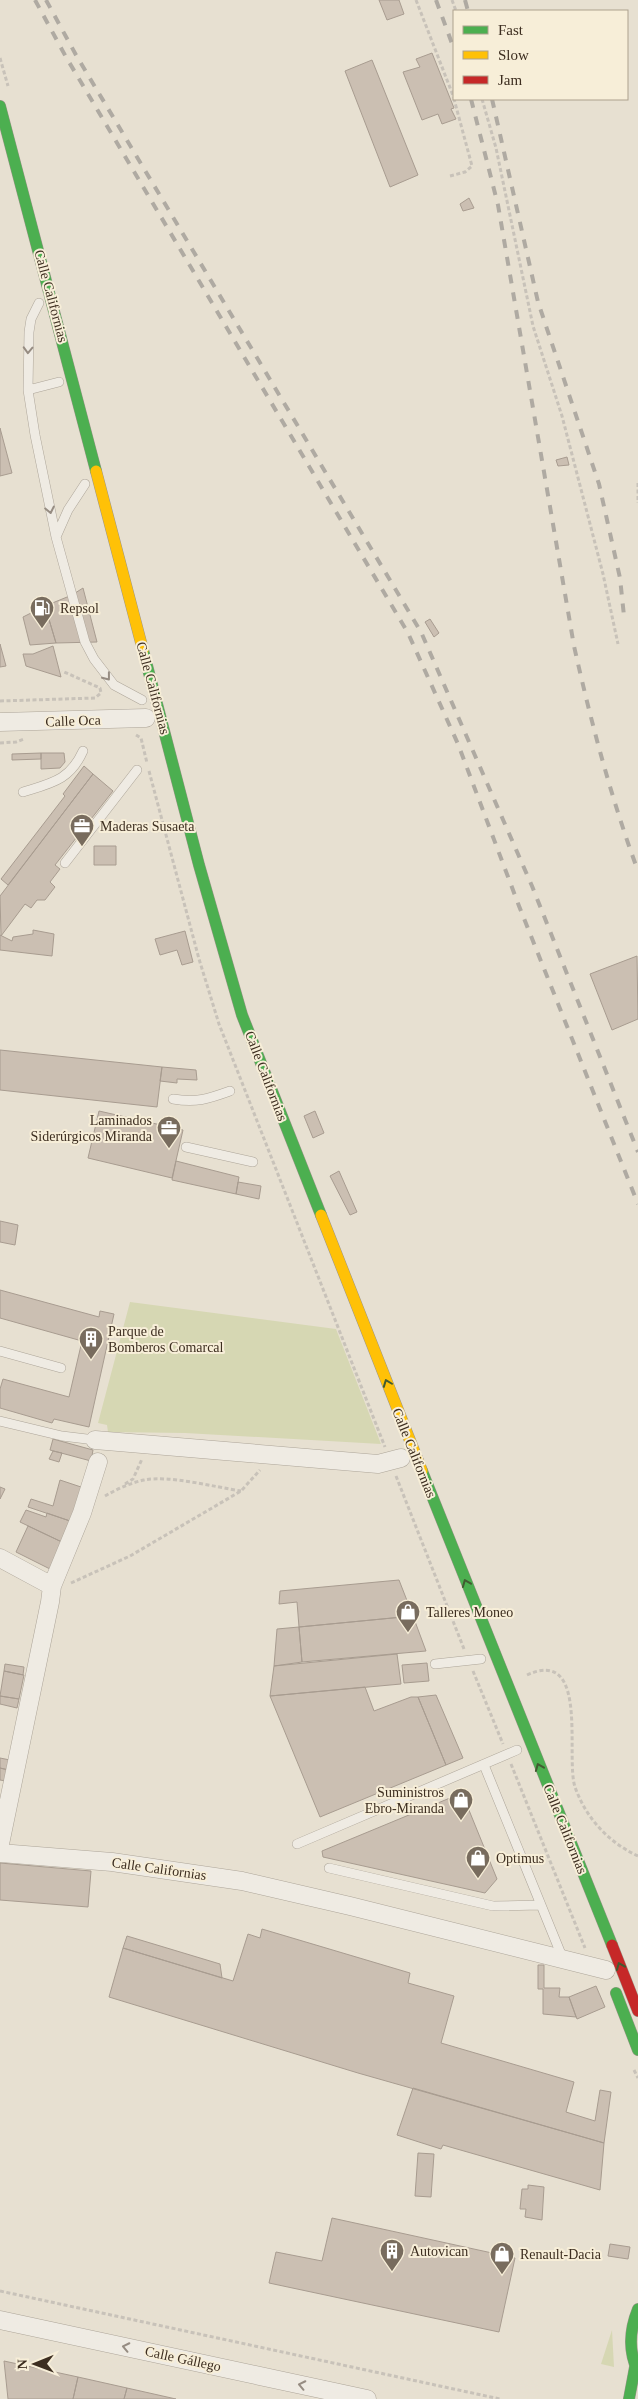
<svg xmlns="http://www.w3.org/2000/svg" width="638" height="2399" font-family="Georgia,serif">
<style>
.green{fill:#d6d7b3}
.building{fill:#cbbfb2;stroke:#a89c90}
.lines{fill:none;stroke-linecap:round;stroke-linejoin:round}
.lane-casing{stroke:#ada599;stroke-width:10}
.street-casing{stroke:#ada599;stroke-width:19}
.fast-casing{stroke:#9c958a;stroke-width:12}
.slow-casing{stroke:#9c958a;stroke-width:12}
.jam-casing{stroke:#9c958a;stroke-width:12}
.path{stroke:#c8c2b9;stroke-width:3;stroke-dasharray:4 2.5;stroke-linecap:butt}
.lane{stroke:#efebe3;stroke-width:9}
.street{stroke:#efebe3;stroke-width:18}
.fast{stroke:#4caf50;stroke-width:11}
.slow{stroke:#ffc107;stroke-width:11}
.jam{stroke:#c62828;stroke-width:11}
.rail{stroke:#afaaa2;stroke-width:4;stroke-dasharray:9 9;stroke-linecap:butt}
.oneway{stroke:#968c82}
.oneway2{stroke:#425b31}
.labels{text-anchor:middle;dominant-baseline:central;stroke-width:4;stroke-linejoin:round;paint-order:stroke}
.street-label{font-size:14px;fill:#3d2e20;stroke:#f7eed8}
.poi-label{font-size:14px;fill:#3d2e20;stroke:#f7eed8;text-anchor:start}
</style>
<rect width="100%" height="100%" fill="#e7e0d1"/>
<path class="green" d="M130,1302L336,1329L381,1444L185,1433L108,1432L107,1425L98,1423Z
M612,2330L614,2367L601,2364Z"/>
<path class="building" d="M379,0H399L404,14L387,20Z
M432,53L454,108L451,109L456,119L442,124L438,114L422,120L403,72L420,67L416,59Z
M372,60L418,175L390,187L345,71Z
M469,198L474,208L463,211L460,204Z
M0,428L12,473L0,476Z
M567,457L569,465L558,466L556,460Z
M83,588L97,642L56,643L45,606L72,595Z
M45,606L56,643L30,645L23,617Z
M430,619L439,633L434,637L425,622Z
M0,644L6,666L0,667Z
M53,646L61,677L26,666L23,654H33Z
M41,753H64L65,762L60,768L41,769Z
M41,753V759L12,760V754Z
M84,766L93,774L8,885L1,879L65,796L63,794Z
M93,774L113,791L55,865L60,869L50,882L55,887L45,900H37L31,908L25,904L1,936L0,896Z
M94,846H116V865H94Z
M33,930L54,934L52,956L0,950V935L12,941L13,937L33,934Z
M185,931L193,962L182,965L177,950L160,955L155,939Z
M637,956L638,1019L612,1030L590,974Z
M0,1050L162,1067L157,1107L0,1090Z
M162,1067L196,1070L197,1080L177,1079V1083L160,1081Z
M99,1111L183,1130L172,1178L88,1158Z
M315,1111L324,1133L313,1138L304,1116Z
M176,1161L239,1177L236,1194L172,1180Z
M339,1171L357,1212L350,1215L330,1176Z
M238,1182L261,1186L259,1199L236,1194Z
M0,1221L18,1225L15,1245L0,1242Z
M0,1290L99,1317L100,1311L114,1314L89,1427L54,1419L52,1423L0,1408V1389L3,1379L69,1397L82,1341L0,1318Z
M53,1439L93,1450L91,1461L50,1450Z
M53,1451L62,1453L59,1462L49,1459Z
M60,1480L84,1488L73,1522L28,1507L31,1499L53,1506Z
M0,1487L5,1489L0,1499Z
M26,1510L46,1517L47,1513L73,1522L64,1543L20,1522Z
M28,1526L64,1543L52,1570L16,1552Z
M399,1580L413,1616L299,1627L297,1602L279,1604L280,1591Z
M413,1616L426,1651L302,1662L299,1627Z
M299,1627L302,1662L274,1666L277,1629Z
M397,1654L401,1684L270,1696L274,1666Z
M427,1663L429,1681L404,1683L402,1665Z
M5,1664L24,1667L23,1675L4,1671Z
M4,1671L24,1675L19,1699L0,1696Z
M365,1687L374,1711L411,1697H418L446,1765L320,1817L270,1696Z
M436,1695L463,1758L446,1765L418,1697Z
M0,1696L19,1699L17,1708L0,1704Z
M0,1758L10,1760L8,1770L0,1768Z
M0,1768L9,1770L6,1781L0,1780Z
M462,1793L497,1879L485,1893L323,1857L322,1851Z
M0,1863L91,1871L88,1907L0,1900Z
M262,1929L410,1973L408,1983L454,1996L441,2043L574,2082L566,2112L595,2121L600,2090L611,2092L604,2143L358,2073L109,1997L123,1948L233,1981L248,1934L260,1938Z
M127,1936L220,1964L222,1978L123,1948Z
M538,1965H544V1988H560L559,1997H569L576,2017L543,2014V1989H538Z
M596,1986L605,2007L577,2019L569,1997Z
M413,2088L604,2143L600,2190L443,2145L441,2149L397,2135Z
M418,2153L434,2154L431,2197L415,2196Z
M528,2185L544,2187L542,2220L525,2217L526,2209H520L522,2189H528Z
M332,2218L515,2258L499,2332L269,2283L276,2252L322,2261Z
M610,2244L630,2247L628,2259L608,2256Z
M4,2361L78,2377L73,2399H8Z
M78,2377L127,2388L124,2399H73Z
M127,2388L176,2399H124Z"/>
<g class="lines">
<defs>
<path id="lane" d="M39,303L31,319L29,332L28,390L35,435L56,537L85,642L94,659L114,685L142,700
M28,390L59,382
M56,537L68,510L85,484
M23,792C52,783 70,780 83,751
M65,863L137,770
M173,1099C196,1103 208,1099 230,1091
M186,1147L253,1162
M0,1351L61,1368
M0,1421L62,1436L95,1440
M435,1664L481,1659
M484,1765L563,1959
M297,1844L517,1750
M329,1868L493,1906L540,1905"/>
<path id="street" d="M0,722L146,718
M95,1440L378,1464L401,1458
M0,1558L52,1586
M0,1844L50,1602L52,1586L82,1513L98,1462
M0,1853L112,1862L242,1881L350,1906L606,1970
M0,2320L367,2399"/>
<path id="fast" d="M0,106L96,471
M143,650L199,865L242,1015L321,1215
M422,1471L612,1945
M616,1993L638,2050
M638,2309C629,2331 628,2351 638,2372
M629,2399L635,2367"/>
<path id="slow" d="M96,471L143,650
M321,1215L422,1471"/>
<path id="jam" d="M612,1945L638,2011"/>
</defs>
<use href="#lane" class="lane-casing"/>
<use href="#street" class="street-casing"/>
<use href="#fast" class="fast-casing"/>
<use href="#slow" class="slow-casing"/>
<use href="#jam" class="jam-casing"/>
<path class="path" d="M416,0L454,98
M452,0L456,11
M0,58L8,86
M482,99L496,148L533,326L562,416L603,574L618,644
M450,176L465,172L472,166L454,99
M638,483V503
M0,701L95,698L101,693L100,688L62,671
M136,735L141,738L147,763
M0,743L16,742L24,739
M149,771L199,959L219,1024L385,1447
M396,1476L464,1649
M125,1484L133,1479L142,1459
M105,1496C117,1489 130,1483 144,1480C169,1475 215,1487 241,1491
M71,1583L130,1556L241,1491L260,1470
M473,1671L503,1744
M527,1675C590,1646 565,1757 575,1787C586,1818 608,1842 638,1856
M511,1764L585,1948
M634,2070L638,2078
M0,2291L500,2399"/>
<use href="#lane" class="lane"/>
<use href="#street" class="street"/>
<use href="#fast" class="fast"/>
<use href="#slow" class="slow"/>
<use href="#jam" class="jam"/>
<path class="rail" d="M35,0L66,57L408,633L458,744L519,906L638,1204
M46,0L76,55L421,632L532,886L638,1152
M436,0L454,49
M465,0L468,11
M471,99L498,205L574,646C591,722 611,798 638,871
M492,99L538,302L599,484L620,578L624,616"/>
</g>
<defs><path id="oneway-chevron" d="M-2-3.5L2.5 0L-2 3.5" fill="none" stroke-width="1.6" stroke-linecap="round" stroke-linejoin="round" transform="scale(1.25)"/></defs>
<g class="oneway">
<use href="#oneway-chevron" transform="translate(28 350) rotate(92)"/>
<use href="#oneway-chevron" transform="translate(50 510) rotate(78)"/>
<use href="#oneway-chevron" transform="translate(107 677) rotate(52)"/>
<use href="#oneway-chevron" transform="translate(126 2347) rotate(-168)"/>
<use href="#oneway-chevron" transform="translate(302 2385) rotate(-168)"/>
</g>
<g class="oneway2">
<use href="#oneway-chevron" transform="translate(387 1383) rotate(-111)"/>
<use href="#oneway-chevron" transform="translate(466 1583) rotate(-112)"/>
<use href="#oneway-chevron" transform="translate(539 1767) rotate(-112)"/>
<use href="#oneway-chevron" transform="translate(620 1966) rotate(-112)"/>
</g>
<defs>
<symbol id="fuel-pin" viewBox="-11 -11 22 30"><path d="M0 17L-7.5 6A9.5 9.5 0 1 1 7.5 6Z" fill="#786c5e" stroke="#f7eed8"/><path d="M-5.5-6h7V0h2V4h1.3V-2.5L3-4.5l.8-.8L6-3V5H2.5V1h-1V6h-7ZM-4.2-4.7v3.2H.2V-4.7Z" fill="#fff"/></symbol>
<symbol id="office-pin" viewBox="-11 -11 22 30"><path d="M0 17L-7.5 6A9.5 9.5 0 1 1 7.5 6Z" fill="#786c5e" stroke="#f7eed8"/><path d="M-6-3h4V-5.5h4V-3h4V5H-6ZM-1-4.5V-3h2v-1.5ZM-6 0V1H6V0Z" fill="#fff"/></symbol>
<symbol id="building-pin" viewBox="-11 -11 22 30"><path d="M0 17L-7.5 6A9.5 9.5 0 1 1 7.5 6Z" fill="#786c5e" stroke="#f7eed8"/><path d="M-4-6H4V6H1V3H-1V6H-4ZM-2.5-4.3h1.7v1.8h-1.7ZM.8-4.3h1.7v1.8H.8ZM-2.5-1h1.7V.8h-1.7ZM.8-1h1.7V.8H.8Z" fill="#fff"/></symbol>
<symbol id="shop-pin" viewBox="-11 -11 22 30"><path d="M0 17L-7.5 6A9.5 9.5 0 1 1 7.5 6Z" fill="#786c5e" stroke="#f7eed8"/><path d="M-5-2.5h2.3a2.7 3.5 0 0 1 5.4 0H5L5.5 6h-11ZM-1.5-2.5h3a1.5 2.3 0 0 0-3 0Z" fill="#fff"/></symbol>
</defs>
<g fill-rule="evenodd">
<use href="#fuel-pin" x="28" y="594" width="28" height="38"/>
<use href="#office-pin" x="68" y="812" width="28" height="38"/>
<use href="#office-pin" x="155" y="1114" width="28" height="38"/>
<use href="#building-pin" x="77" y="1325" width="28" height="38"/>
<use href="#shop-pin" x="394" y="1598" width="28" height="38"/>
<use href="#shop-pin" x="447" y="1786" width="28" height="38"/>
<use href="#shop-pin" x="464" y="1844" width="28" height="38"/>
<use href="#building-pin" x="378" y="2237" width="28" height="38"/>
<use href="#shop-pin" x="488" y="2240" width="28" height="38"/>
</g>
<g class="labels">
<g class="street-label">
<text transform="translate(51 296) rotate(75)">Calle Californias</text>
<text transform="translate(153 688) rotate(75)">Calle Californias</text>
<text transform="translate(73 721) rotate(-2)">Calle Oca</text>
<text transform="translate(266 1076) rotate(69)">Calle Californias</text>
<text transform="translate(414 1453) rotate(68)">Calle Californias</text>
<text transform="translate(565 1829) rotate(68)">Calle Californias</text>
<text transform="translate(159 1869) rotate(8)">Calle Californias</text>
<text transform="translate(183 2359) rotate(12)">Calle Gállego</text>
</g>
<g class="poi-label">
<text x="60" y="608">Repsol</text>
<text x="100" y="826">Maderas Susaeta</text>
<text x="152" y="1120" text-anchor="end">Laminados<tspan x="152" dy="16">Siderúrgicos Miranda</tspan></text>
<text x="108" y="1331">Parque de<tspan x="108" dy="16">Bomberos Comarcal</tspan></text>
<text x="426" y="1612">Talleres Moneo</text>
<text x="444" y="1792" text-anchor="end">Suministros<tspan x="444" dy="16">Ebro-Miranda</tspan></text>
<text x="496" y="1858">Optimus</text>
<text x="410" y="2251">Autovican</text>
<text x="520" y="2254">Renault-Dacia</text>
</g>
</g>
<rect x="453" y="10" width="175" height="90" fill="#f7eed8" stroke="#ada18e"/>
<rect x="463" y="26" width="25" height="8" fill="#4caf50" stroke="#ada18e"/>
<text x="498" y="35" font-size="15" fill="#3d2e20">Fast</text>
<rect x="463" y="51" width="25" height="8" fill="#ffc107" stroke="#ada18e"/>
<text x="498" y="60" font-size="15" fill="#3d2e20">Slow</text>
<rect x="463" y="76" width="25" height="8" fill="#c62828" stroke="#ada18e"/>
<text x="498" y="85" font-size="15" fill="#3d2e20">Jam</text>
<g transform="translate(35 2364) rotate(269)" stroke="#f7eed8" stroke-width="4" paint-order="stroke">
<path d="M0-4L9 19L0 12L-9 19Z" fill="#3d2e20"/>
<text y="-8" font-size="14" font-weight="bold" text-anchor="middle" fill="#3d2e20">N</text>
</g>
</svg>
